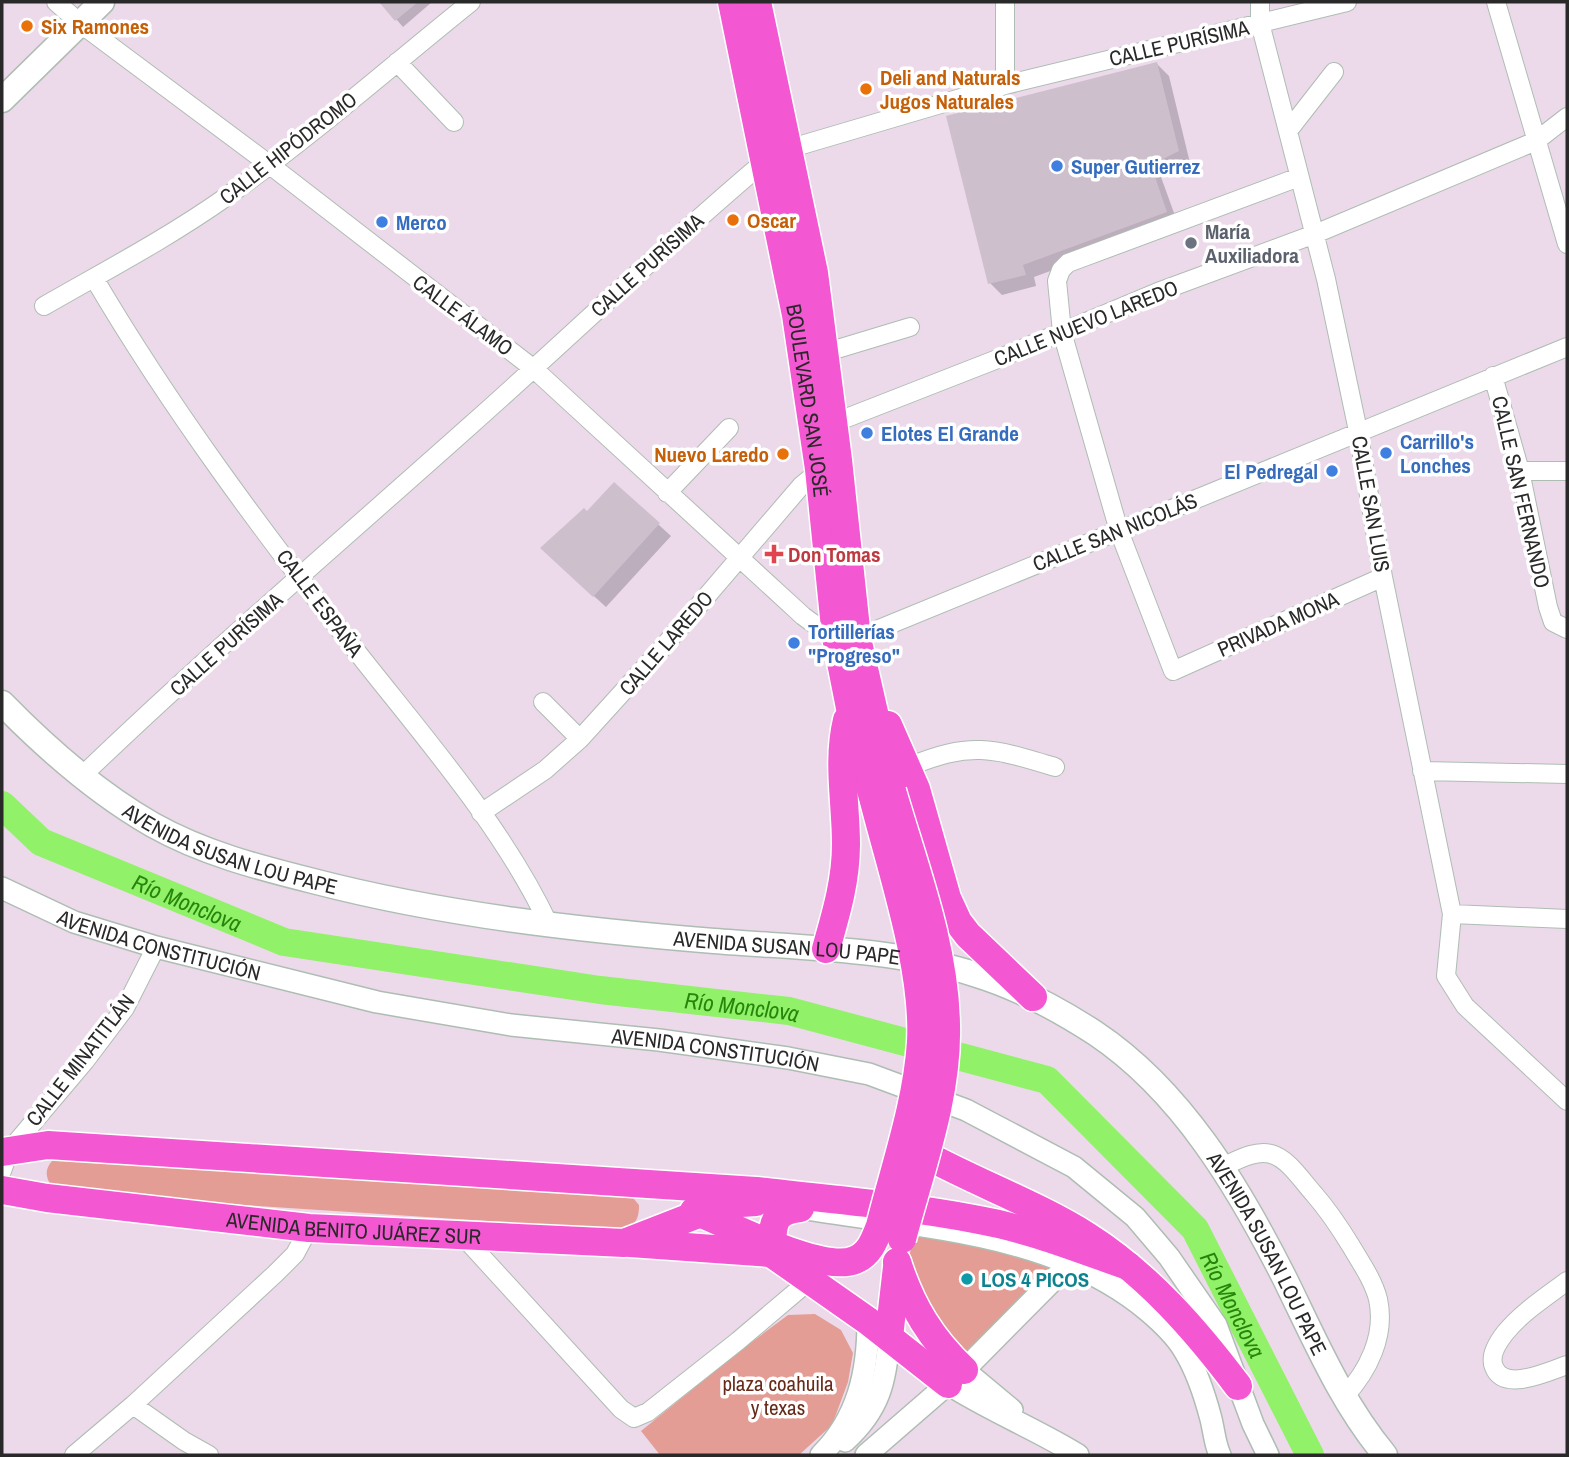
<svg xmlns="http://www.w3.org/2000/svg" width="1569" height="1457" font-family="'Archivo Narrow',sans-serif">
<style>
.green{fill:#e49d94}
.shadow{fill:#0003}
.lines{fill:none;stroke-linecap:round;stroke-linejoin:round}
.river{stroke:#91f169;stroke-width:28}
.building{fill:#cebfcd}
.minor-casing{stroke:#aebdb2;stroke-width:20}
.tertiary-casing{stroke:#aebdb2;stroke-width:24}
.secondary-casing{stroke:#aebdb2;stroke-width:27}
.primary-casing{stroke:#fff;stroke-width:31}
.minor{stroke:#fff;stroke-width:18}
.tertiary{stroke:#fff;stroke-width:21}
.secondary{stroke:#fff;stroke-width:24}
.primary{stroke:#f357d2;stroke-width:28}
.primary-bridge-casing{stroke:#fff;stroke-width:31;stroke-linecap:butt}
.primary-bridge{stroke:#f357d2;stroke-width:28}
.food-dot{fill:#e8710a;stroke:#fff;stroke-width:2.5}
.shop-dot{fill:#3f7fe0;stroke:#fff;stroke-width:2.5}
.worship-dot{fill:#6b7280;stroke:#fff;stroke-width:2.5}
.health-dot{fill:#e0444e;stroke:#fff;stroke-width:2.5}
.culture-dot{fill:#0f9aa8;stroke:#fff;stroke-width:2.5}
.labels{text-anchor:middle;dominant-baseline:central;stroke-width:7;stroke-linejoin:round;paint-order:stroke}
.food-label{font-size:21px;font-weight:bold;fill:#c56008;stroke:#fff;text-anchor:start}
.street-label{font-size:21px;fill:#292929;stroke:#fff}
.shop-label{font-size:21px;font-weight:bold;fill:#366cbe;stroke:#fff;text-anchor:start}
.worship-label{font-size:21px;font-weight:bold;fill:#5b616d;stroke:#fff;text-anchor:start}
.health-label{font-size:21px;font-weight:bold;fill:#be3a42;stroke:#fff;text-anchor:start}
.culture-label{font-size:21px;font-weight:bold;fill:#0d838f;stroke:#fff;text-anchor:start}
.park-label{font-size:21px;fill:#672a18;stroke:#fff}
.water-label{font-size:23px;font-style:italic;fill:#25860b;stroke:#fff}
</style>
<rect width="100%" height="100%" fill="#ecdaeb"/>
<path class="green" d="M57,1156L629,1193L639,1205C639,1219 636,1224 624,1230L137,1198L52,1187C43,1174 46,1166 57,1156Z
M917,1235L991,1248L1051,1267L969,1351H958L940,1328L907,1263L913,1242Z
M815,1314L841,1330L853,1353L848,1382L832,1425L799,1455H660L641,1431L737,1353L788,1315Z"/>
<path class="shadow" d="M381,2H432L403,27Z
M1157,64L1169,76L1190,163L1161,177L1178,224L1034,277L1036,286L1002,295L990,283Z
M614,484L671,536L606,607L554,560L588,513Z"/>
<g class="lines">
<path class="river" id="s1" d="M2,805L41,842L284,942L600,990L789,1011L1047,1080L1195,1229L1310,1455"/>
</g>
<path class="building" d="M379,2H418L395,21Z
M1157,62L1179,151L1151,165L1167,212L1023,265L1026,275L988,284L946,116Z
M614,482L660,523L593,597L540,548L584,508L587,511Z"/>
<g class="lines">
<defs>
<path id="minor" d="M56,2L81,24L270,165L534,369L803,616C821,630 834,636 857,638L1567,347
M1005,2V85
M1260,2V23L1326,279L1358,431L1383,577L1452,914L1446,976L1465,1006L1567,1101
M1496,2L1567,244
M397,62L454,122
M1288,131L1334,72
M1299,177L1068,263L1061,270L1057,281L1062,332L1119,531L1173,671L1383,577
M94,278C171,409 263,532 357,652C423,736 504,828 549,925
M44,306C105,271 168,238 226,197C311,137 390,67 471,2
M824,353L910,327
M1493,376L1520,471L1548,607L1553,622L1567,629
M826,426L1000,358L1158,292L1315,234L1536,141L1567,117
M1520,471H1567
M667,493L729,428
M543,702L580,739
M908,767C971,741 992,748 1055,767
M1422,771L1567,774
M83,775C209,654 342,540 472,424C570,337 664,246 764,162L788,149L1005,85L1347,2
M481,813L545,770L580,739L658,653L801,486L824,467
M1452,914L1567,919
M1220,1168C1234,1162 1255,1149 1271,1154C1289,1159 1302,1181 1314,1194C1328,1210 1340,1228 1351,1246C1361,1263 1373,1280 1378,1299C1386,1336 1368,1371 1344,1397
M2,1171L9,1151L85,1061L125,1008L156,947
M461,1234L621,1409L634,1418L648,1412L738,1341L810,1280
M1567,1281C1546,1297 1522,1312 1505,1333C1498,1342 1489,1356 1494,1367C1504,1393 1549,1371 1567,1365
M133,1405L184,1441L209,1455
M74,1455L133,1405L275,1274L295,1254L309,1228"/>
<g id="tertiary">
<path id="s2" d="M2,888L74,922L156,947L377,1002L511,1025L659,1040L788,1058L869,1074L966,1110L1074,1167L1135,1217L1169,1257L1216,1325L1253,1424L1268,1455"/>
<path d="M800,1208C917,1228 1053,1231 1148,1311C1161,1322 1175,1335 1184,1350C1197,1371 1205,1396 1211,1419C1214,1431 1215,1445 1220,1455"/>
<path d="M964,1370L1012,1410"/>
<path d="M948,1384C990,1411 1036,1429 1078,1455"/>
<path d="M845,1441C879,1410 886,1382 889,1337"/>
<path d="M821,1455C858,1418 868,1372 868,1321"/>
<path d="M866,1455L964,1370L1070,1263"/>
</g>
<g id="secondary">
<path d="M2,100L102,2"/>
<path id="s3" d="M2,703C47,749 97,793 153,825C203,853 257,867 313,881C444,915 579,930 714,941C800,948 891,948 974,974C1017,987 1058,1009 1095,1033C1182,1091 1239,1188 1285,1279C1315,1340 1341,1402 1385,1455"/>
</g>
<g id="primary">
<path id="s4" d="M732,2L796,315L819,469L836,637L856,738L874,801"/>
<path d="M757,2L814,273L838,460L857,638L892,791"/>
<path d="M888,725L916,789L947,898L958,922L968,935L1033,997"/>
<path d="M826,949C836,914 846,881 846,844C846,803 837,761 847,720"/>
<path d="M2,1152L48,1145L756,1191C830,1199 906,1206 979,1220C1030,1229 1079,1249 1128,1266"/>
<path d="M924,1154C977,1183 1036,1204 1087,1236C1147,1274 1196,1330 1238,1386"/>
<path id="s5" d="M2,1190L47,1198L309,1228L624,1243L701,1213L741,1203L756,1202"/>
<path d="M800,1208C769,1212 774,1227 771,1253L868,1321L948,1384"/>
<path d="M694,1211C729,1224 821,1274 855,1260C870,1254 875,1239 880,1226"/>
<path d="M630,1243L771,1253"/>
<path d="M897,1262C911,1306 931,1339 964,1370"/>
<path d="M889,1337L897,1267"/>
</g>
</defs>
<use href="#minor" class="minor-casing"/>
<use href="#tertiary" class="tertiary-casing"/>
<use href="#secondary" class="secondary-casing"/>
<use href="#primary" class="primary-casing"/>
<use href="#minor" class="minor"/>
<use href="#tertiary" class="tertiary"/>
<use href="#secondary" class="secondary"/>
<use href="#primary" class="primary"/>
<defs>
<path id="primary-bridge" d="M892,791C914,867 945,946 946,1025C948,1097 920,1170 902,1239
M874,801C892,872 925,969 921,1042C917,1104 895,1166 880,1226"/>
</defs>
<use href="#primary-bridge" class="primary-bridge-casing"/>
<use href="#primary-bridge" class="primary-bridge"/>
</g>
<g class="food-dot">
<circle cx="27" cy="26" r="7"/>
<circle cx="866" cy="89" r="7"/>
<circle cx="733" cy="220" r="7"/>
<circle cx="783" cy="454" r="7"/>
</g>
<g class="shop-dot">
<circle cx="1057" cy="166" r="7"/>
<circle cx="382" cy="222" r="7"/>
<circle cx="867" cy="433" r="7"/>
<circle cx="1386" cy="453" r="7"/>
<circle cx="1332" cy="471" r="7"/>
<circle cx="794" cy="643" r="7"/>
</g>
<circle class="worship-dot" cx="1191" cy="243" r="7"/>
<path class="health-dot" d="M770.5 543.5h7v7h7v7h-7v7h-7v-7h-7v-7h7z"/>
<circle class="culture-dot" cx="967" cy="1279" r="7"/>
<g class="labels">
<g class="food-label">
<text x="41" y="26">Six Ramones</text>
<text x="880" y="77">Deli and Naturals<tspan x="880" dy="24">Jugos Naturales</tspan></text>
<text x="747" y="220">Oscar</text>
<text x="769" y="454" text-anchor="end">Nuevo Laredo</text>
</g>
<g class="street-label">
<text transform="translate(1179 43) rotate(-13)">CALLE PURÍSIMA</text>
<text transform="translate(288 148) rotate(-38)">CALLE HIPÓDROMO</text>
<text transform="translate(647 265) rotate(-42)">CALLE PURÍSIMA</text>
<text transform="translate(463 315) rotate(37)">CALLE ÁLAMO</text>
<text transform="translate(1086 323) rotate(-22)">CALLE NUEVO LAREDO</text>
<text stroke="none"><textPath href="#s4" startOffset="406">BOULEVARD SAN JOSÉ</textPath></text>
<text transform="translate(1521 492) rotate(77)">CALLE SAN FERNANDO</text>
<text transform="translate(1371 504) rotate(80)">CALLE SAN LUIS</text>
<text transform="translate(1115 532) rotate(-22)">CALLE SAN NICOLÁS</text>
<text transform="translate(320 603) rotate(53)">CALLE ESPAÑA</text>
<text transform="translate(1278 624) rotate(-24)">PRIVADA MONA</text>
<text transform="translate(666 643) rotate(-49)">CALLE LAREDO</text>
<text transform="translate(226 644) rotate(-42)">CALLE PURÍSIMA</text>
<text stroke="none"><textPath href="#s3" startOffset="276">AVENIDA SUSAN LOU PAPE</textPath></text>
<text stroke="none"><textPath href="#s2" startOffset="168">AVENIDA CONSTITUCIÓN</textPath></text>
<text stroke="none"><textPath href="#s3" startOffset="844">AVENIDA SUSAN LOU PAPE</textPath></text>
<text stroke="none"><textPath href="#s2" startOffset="735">AVENIDA CONSTITUCIÓN</textPath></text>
<text transform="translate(80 1060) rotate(-52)">CALLE MINATITLÁN</text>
<text stroke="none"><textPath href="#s5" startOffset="354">AVENIDA BENITO JUÁREZ SUR</textPath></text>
<text stroke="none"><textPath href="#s3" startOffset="1452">AVENIDA SUSAN LOU PAPE</textPath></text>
</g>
<g class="shop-label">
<text x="1071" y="166">Super Gutierrez</text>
<text x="396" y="222">Merco</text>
<text x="881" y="433">Elotes El Grande</text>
<text x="1400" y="441">Carrillo's<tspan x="1400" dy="24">Lonches</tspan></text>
<text x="1318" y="471" text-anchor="end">El Pedregal</text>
<text x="808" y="631">Tortillerías<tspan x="808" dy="24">"Progreso"</tspan></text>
</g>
<g class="worship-label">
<text x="1205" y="231">María<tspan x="1205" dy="24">Auxiliadora</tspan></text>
</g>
<g class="health-label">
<text x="788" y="554">Don Tomas</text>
</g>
<g class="culture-label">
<text x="981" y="1279">LOS 4 PICOS</text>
</g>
<g class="park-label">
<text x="778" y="1383">plaza coahuila<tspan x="778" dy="24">y texas</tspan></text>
</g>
<g class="water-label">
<text stroke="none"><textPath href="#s1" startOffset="212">Río Monclova</textPath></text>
<text stroke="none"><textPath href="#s1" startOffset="779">Río Monclova</textPath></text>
<text stroke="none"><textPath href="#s1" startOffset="1388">Río Monclova</textPath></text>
</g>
</g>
<rect width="1569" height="1457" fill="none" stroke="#292929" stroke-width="7"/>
</svg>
